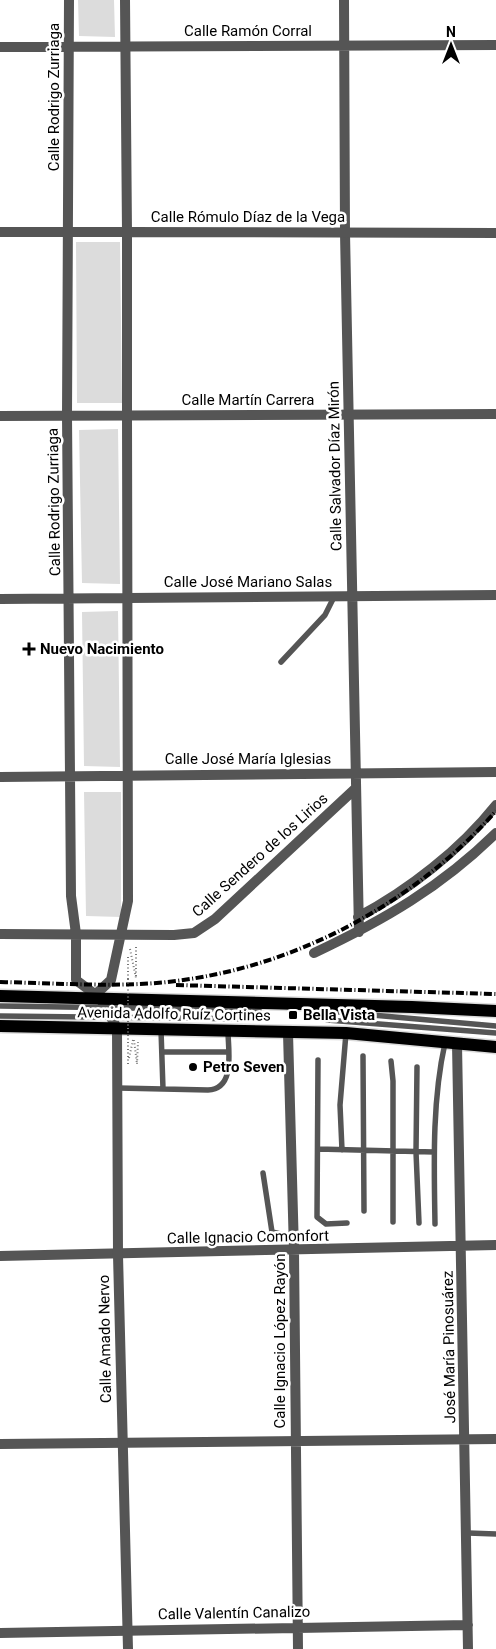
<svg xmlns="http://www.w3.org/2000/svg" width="496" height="1649" font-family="Roboto,sans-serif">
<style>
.green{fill:#dcdcdc}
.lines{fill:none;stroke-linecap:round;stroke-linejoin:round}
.primary-casing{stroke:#dbdbdb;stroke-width:15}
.path{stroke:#777;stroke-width:2;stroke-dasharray:1 2.5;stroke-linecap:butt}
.service{stroke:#555;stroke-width:5.5}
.minor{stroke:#555;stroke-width:10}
.tertiary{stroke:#555;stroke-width:10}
.primary{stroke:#000;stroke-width:12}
.rail{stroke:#000;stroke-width:4;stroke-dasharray:8 2.5 1 2.5;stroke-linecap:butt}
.path-bridge{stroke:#777;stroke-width:2;stroke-dasharray:1 2.5;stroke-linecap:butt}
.poi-dot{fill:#000;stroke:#fff;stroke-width:2}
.labels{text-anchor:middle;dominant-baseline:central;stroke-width:5;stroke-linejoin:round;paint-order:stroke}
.street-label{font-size:15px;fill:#000;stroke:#fff}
.poi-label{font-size:15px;font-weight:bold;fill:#000;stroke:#fff;text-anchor:start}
</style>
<rect width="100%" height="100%" fill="#fff"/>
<path class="green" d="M78,0H114L115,37L79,36Z
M76,242H120L122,403H77Z
M118,429L120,584L82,583L79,430Z
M118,611L120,767L84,766L82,612Z
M84,792H121V917L86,916Z"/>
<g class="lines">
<defs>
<path id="primary" d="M0,996L412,1007L496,1011
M0,1026L346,1033L496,1047"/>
</defs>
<use href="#primary" class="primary-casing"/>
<path class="path" d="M130,949L136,978V946
M128,957V979
M134,1040L137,1064L138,1042
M129,1058L133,1040"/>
<path class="service" d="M281,662L325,615L334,597
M0,1006L259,1010
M327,1011L496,1026
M0,1016L259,1019
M327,1020L496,1033
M161,1030L163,1089
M162,1052H228
M363,1056L364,1211
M318,1060L317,1217L326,1224L347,1223
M391,1061L393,1081V1222
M417,1067L416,1152L419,1223
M118,1088L208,1090C236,1089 228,1050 228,1031
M318,1149L434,1152
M342,1150L340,1105L346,1033
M263,1173L272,1232L294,1237
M435,1224C434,1164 432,1101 445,1043
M468,1533L496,1534"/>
<path class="minor" d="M69,0L67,416L71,896L76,934V980L100,998
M344,0L345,233L359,932
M0,47L496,45
M0,232H127L125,0
M0,599L496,595
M0,777L496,772
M358,917C409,890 460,850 496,805
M0,934L174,935L194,933L215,919L356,788
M314,953C384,920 441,887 496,833
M96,994L111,980L128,901L127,415
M288,1033L294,1251L298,1649
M457,1044L468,1649
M0,1256L496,1245
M0,1444L496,1439
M0,1633L468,1625"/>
<path class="tertiary" d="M127,415V232L496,233
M0,416L496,414
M100,998L117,1028L118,1255L128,1649"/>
<use href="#primary" class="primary"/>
<path class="rail" d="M0,982C47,983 94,986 140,984C276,978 407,911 496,811
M176,985L496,994"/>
<path class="path-bridge" d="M128,1064V979"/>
</g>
<g class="poi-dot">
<path d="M26.5 641.5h5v5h5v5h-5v5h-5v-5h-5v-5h5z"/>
<rect x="288" y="1010" width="10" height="10" rx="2.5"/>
<circle cx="193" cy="1067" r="5"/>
</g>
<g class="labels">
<g class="street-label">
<text x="248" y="31">Calle Ramón Corral</text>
<text transform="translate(54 97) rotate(-90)">Calle Rodrigo Zurriaga</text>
<text x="248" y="217">Calle Rómulo Díaz de la Vega</text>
<text x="248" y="400">Calle Martín Carrera</text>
<text transform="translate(335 466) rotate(-91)">Calle Salvador Díaz Mirón</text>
<text transform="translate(54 502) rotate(-91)">Calle Rodrigo Zurriaga</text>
<text x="248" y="582">Calle José Mariano Salas</text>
<text x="248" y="759">Calle José María Iglesias</text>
<text transform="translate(260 855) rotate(-42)">Calle Sendero de los Lirios</text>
<text transform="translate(174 1014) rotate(1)">Avenida Adolfo Ruíz Cortines</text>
<text transform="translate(248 1237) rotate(-1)">Calle Ignacio Comonfort</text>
<text transform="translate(105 1339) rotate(-91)">Calle Amado Nervo</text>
<text transform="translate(280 1341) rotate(-90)">Calle Ignacio López Rayón</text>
<text transform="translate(449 1347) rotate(-91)">José María Pinosuárez</text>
<text transform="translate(234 1613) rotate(-1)">Calle Valentín Canalizo</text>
</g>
<g class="poi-label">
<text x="40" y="649">Nuevo Nacimiento</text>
<text x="303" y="1015">Bella Vista</text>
<text x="203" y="1067">Petro Seven</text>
</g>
</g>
<g transform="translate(451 45)" stroke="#ffffff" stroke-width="4" paint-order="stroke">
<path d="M0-4L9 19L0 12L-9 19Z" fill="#000000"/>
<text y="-8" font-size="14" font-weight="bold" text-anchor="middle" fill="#000000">N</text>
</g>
</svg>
